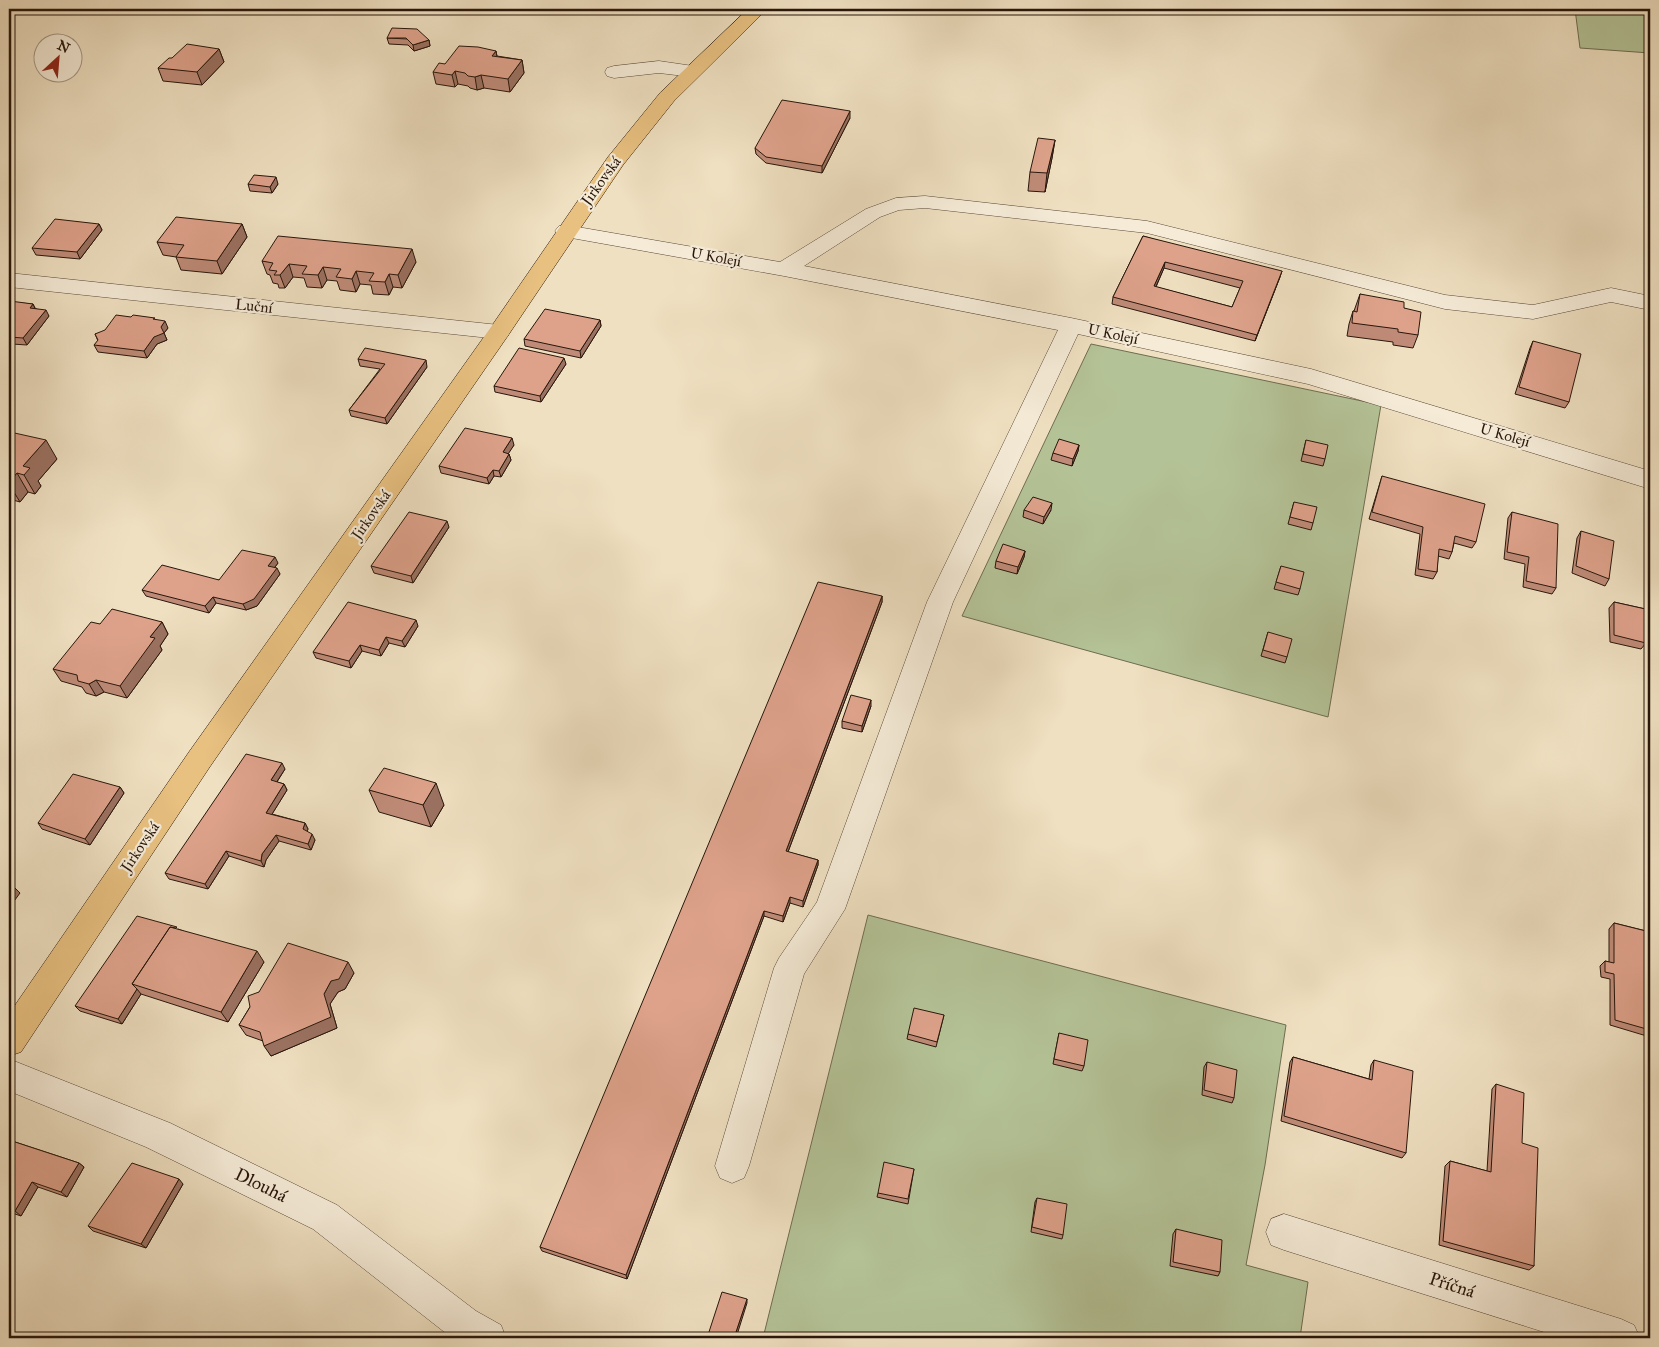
<svg xmlns="http://www.w3.org/2000/svg" width="1659" height="1347" font-family="'IM FELL Great Primer',serif">
<style>
.green{fill:#b4c397;stroke:#6e6c51}
.lines{fill:none;stroke-linecap:round;stroke-linejoin:round}
.minor-casing{stroke:#5a4838;stroke-width:1}
.major-casing{stroke:#28160b;stroke-width:1}
.minor{fill:#f5ebd7;fill-rule:evenodd}
.major{fill:#e8c080;fill-rule:evenodd}
.wall{fill:#bf8b78;stroke:#28160b;fill-rule:evenodd}
.shaded-wall{fill:#9b7161;stroke:#28160b}
.building{fill:#dea28b;stroke:#28160b;fill-rule:evenodd}
.labels{text-anchor:middle;dominant-baseline:central;stroke-width:4.5;stroke-linejoin:round;paint-order:stroke}
.street-label{font-size:15px;fill:#28160b;stroke:#f5ebd7}
.near-street-label{font-size:18px;fill:#28160b;stroke:#f5ebd7}
</style>
<rect width="100%" height="100%" fill="#efe0c1"/>
<filter id="stains"><feTurbulence type="fractalNoise" baseFrequency=".004" numOctaves="4"/><feColorMatrix values="0 0 0 0 .2 0 0 0 0 .09 0 0 0 0 .02 0 0 0 .5 -.17"/></filter>
<radialGradient id="worn" r=".72"><stop offset=".6" stop-color="#630" stop-opacity="0"/><stop offset="1" stop-color="#630" stop-opacity=".3"/></radialGradient>
<path class="green" d="M1575,9H1650V53L1580,48Z
M1091,344L1381,405L1328,717L962,616Z
M868,915L1286,1025L1265,1165L1246,1265L1308,1282L1300,1338H763Z"/>
<g class="lines">
<defs>
<path id="minor" d="M659,61L700,67L702,71L700,75L693,77L659,73L614,78L607,76L605,72L607,68L614,66Z
M925,196L1147,221L1445,295L1533,305L1611,288L1650,296V310L1611,302L1533,319L1445,309L1147,233L925,208L899,210L880,217L804,266L1071,318L1311,369L1650,471V489L1308,384L1078,334L953,602L845,909L804,974L749,1166L744,1178L732,1183L720,1178L715,1166L774,968L779,958L817,902L927,602L1058,330L784,276L566,237L559,236L555,231L559,226L566,225L780,262L866,209L896,198Z
M9,273L499,325L507,327L510,332L507,337L499,339L9,287Z
M9,1059L170,1123L337,1205L476,1311L501,1325L506,1338H452L313,1229L146,1147L9,1091Z
M1284,1214L1621,1319L1634,1325L1640,1338H1563L1284,1250L1271,1245L1266,1232L1271,1219Z"/>
<path id="major" d="M748,9H767L674,101L623,165L507,337L209,768L21,1052L9,1056V1014L189,752L491,327L608,157L660,93Z"/>
</defs>
<use href="#minor" class="minor-casing"/>
<use href="#major" class="major-casing"/>
<use href="#minor" class="minor"/>
<use href="#major" class="major"/>
</g>
<path class="wall" d="M387,38L429,40L430,46L414,51L408,45L389,44Z
M219,49L224,62L202,85L163,81L158,68L172,58Z
M496,51L497,56L522,60L524,73L510,92L484,88L477,90L470,88L468,86L458,84L455,87L436,84L433,72L445,64Z
M850,118L822,173L766,163L756,154L755,148Z
M1055,140L1052,158L1045,192L1028,191L1030,172Z
M248,184H278L272,193L250,191Z
M99,224L102,230L80,259L36,255L32,248Z
M242,224L247,237L222,274L181,270L176,257L163,255L157,242Z
M1143,236L1280,277L1255,341L1112,304L1113,297ZM1164,268L1240,288L1232,307L1156,287Z
M262,261L416,262L402,288L393,287L389,295L373,294L371,285L360,284L356,292L340,290L337,281L327,280L322,288L307,287L304,278L293,277L285,288H279L278,284L273,283L270,275L267,274Z
M1360,294L1404,308L1418,335L1413,348L1393,345V342L1347,336L1349,324L1353,311H1354Z
M9,302L33,304L35,308L49,316L27,345L12,344L9,347Z
M156,320L168,328L164,333L167,340L157,344L147,358L98,352L94,345L98,341L95,334Z
M600,320L601,326L581,358L525,346L524,339Z
M1533,341L1569,402L1565,408L1515,394L1530,348Z
M358,359L427,367L387,424L351,416L349,410L380,369L360,366Z
M566,364L541,402L495,392L494,386Z
M9,433L57,459L38,481L41,486L35,494L28,492L20,502L13,500L11,503L9,502Z
M1306,440L1325,459L1323,466L1301,461Z
M514,445L508,453L509,454L511,460L501,477L494,476L489,484L441,473L439,466Z
M1079,445L1078,451L1072,466L1051,460L1053,453Z
M1382,476L1476,542L1472,548L1454,543L1452,552L1449,559L1438,556L1437,572L1433,579L1415,575L1420,534L1369,519Z
M1294,502L1313,523L1311,530L1288,524Z
M1024,510H1051L1043,524L1023,517Z
M1512,512L1556,588L1552,594L1523,587L1525,564L1504,559L1508,518Z
M449,527L413,583L374,573L371,566Z
M1581,531L1609,579L1605,586L1572,573L1577,538Z
M1025,551L1024,557L1017,574L995,568L996,561Z
M278,563L275,567L280,574L257,606L246,610L216,603L209,613L146,596L142,590L219,580Z
M1281,566L1300,589L1298,595L1274,589Z
M882,596V602L788,852L818,860V865L803,907L790,903L783,922L764,916L627,1279L542,1251L540,1247Z
M1614,602L1650,610V639L1646,638V643L1641,649L1610,642L1609,608Z
M162,622L168,634L160,646L162,650L127,698L104,692L96,696L86,693L82,687L61,681L53,669L100,624Z
M418,626L405,647L389,643L381,656L362,651L351,668L316,658L313,652Z
M1268,632L1287,657L1285,663L1261,656Z
M871,706L862,732L842,728V721Z
M285,769L277,782L284,784L287,790L272,814L305,823L308,829L307,831L315,840L311,850L279,841L266,860L264,867L229,856L208,889L169,879L165,873Z
M120,787L124,793L90,845L42,829L38,823Z
M369,790L444,805L431,827L379,812Z
M1614,923L1650,932V1037L1610,1025V979L1601,977L1600,966L1605,961L1609,962V929Z
M178,929L264,962L228,1022L141,994L122,1024L80,1011L75,1006Z
M354,973L345,989L338,992L330,1004L337,1028L271,1056L263,1041L246,1035L239,1025L259,992Z
M944,1015L936,1047L907,1039L908,1034Z
M1059,1033L1084,1066L1082,1071L1053,1064Z
M1293,1057L1369,1079L1371,1065L1374,1060L1406,1153L1402,1158L1281,1121L1290,1062Z
M1207,1062L1234,1098L1232,1103L1202,1095L1204,1067Z
M1496,1084L1534,1266L1529,1270L1439,1245L1445,1166L1450,1161L1487,1171L1492,1089Z
M9,1140L79,1163L84,1167L67,1197L38,1187L21,1216L9,1212Z
M914,1169L908,1204L877,1197L878,1193Z
M183,1184L146,1248L93,1231L88,1226Z
M1037,1198L1063,1235L1062,1239L1031,1232L1035,1202Z
M1176,1229L1220,1272L1218,1276L1170,1266L1173,1234Z"/>
<path class="shaded-wall" d="M429,40L430,46L414,51L413,45Z
M219,49L224,62L202,85L197,72Z
M496,51L498,64L492,56Z
M522,60L524,73L510,92L508,79Z
M455,71L458,84L455,87L452,75Z
M481,75L484,88L477,90L475,77Z
M850,111V118L822,173V166Z
M1055,140L1052,158L1045,192L1047,173Z
M276,177L278,184L272,193L270,187Z
M99,224L102,230L80,259L77,252Z
M242,224L247,237L222,274L217,261Z
M412,249L416,262L402,288L398,275Z
M1165,262L1164,268L1153,293L1154,286Z
M289,264L293,277L285,288L280,275Z
M323,267L327,280L322,288L318,275Z
M356,271L360,284L356,292L352,279Z
M1282,271L1280,277L1255,341L1257,335Z
M389,274L393,287L389,295L385,282Z
M33,304L36,311L30,308Z
M46,310L49,316L27,345L23,338Z
M600,320L601,326L581,358L580,351Z
M165,321L168,328L164,333L167,340L157,344L147,358L144,351Z
M9,338L12,344L9,347Z
M564,358L566,364L541,402L540,396Z
M426,360L427,367L387,424L385,418Z
M512,438L514,445L505,459L503,452Z
M46,440L57,459L38,481L41,486L35,494L24,475L23,466Z
M1079,445L1078,451L1072,466L1073,459Z
M509,454L511,460L501,477L499,471Z
M493,470L494,476L489,484L487,478Z
M17,473L28,492L20,502L9,484V482Z
M9,493L13,500L11,503L9,499Z
M1052,503L1051,510L1043,524L1044,517Z
M447,521L449,527L413,583L411,576Z
M1025,551L1024,557L1017,574L1018,567Z
M275,557L278,563L271,572L268,566Z
M277,568L280,574L257,606L246,610L243,604Z
M882,596V602L786,857V851Z
M213,597L216,603L209,613L205,606Z
M416,620L418,626L405,647L402,641Z
M162,622L168,634L160,646L162,650L127,698L120,686L150,637Z
M386,637L389,643L381,656L379,650Z
M360,645L362,651L351,668L349,661Z
M96,680L104,692L96,696L89,684Z
M871,700V706L862,732V726Z
M282,763L285,769L274,786L271,780Z
M436,783L444,805L431,827L423,805Z
M284,784L287,790L269,819L266,813Z
M120,787L124,793L90,845L85,839Z
M305,823L308,829L306,834L303,829Z
M312,834L315,840L311,850L308,844Z
M276,835L279,841L266,860L264,867L261,861L262,854Z
M226,851L229,856L208,889L205,884Z
M818,860V865L803,907V901Z
M15,888L20,893L9,908V896Z
M790,897V903L783,922V916Z
M764,911V916L627,1279L626,1275Z
M257,951L264,962L228,1022L221,1012Z
M348,962L354,973L345,989L338,992L330,1004L337,1028L271,1056L264,1046L324,994L331,981Z
M137,989L141,994L122,1024L118,1019Z
M79,1163L84,1167L67,1197L61,1192Z
M179,1179L183,1184L146,1248L141,1244Z
M32,1182L38,1187L21,1216L15,1211Z
M747,1299V1303L736,1338H734Z"/>
<path class="building" d="M392,28L417,29L429,40L413,45L406,38H387Z
M187,44L219,49L197,72L158,68L169,58H172Z
M459,46L478,47L496,51L492,56L522,60L508,79L481,75L475,77L468,76L465,73L455,71L452,75L433,72L439,63L445,64Z
M782,100L850,111L822,166L766,157L755,148Z
M1038,138L1055,140L1047,173L1030,172Z
M254,175L276,177L270,187L248,184Z
M176,217L242,224L217,261L176,257L184,245L157,242Z
M55,219L99,224L77,252L32,248Z
M278,236L412,249L398,275L389,274L385,282L369,281L374,273L356,271L352,279L336,277L341,269L323,267L318,275L302,274L307,266L289,264L280,275H274L277,271L269,270L273,263L262,261Z
M1143,236L1282,271L1257,335L1113,297ZM1165,262L1243,281L1232,307L1154,286Z
M1360,294L1404,302V308L1421,312L1418,335L1398,332V329L1352,323L1353,311L1357,312Z
M10,301L33,304L30,308L46,310L23,338L9,337V302Z
M545,309L600,320L580,351L524,339Z
M116,315L131,317L133,315L155,318L153,319L165,321L161,327L164,333L154,337L144,351L94,345L98,340L95,334L105,330Z
M1533,341L1581,354L1569,402L1519,387Z
M365,348L426,360L385,418L349,410L385,364L358,359Z
M519,348L564,358L540,396L494,386Z
M465,428L512,438L503,452L509,454L499,471L493,470L487,478L439,466Z
M10,432L46,440L23,466L30,468L24,475L17,473L9,482V433Z
M1059,439L1079,445L1073,459L1053,453Z
M1306,440L1328,445L1325,459L1303,454Z
M1382,476L1485,504L1476,542L1455,536L1452,552L1439,549L1437,572L1418,569L1423,527L1372,512Z
M1033,497L1052,503L1044,517L1024,510Z
M1294,502L1317,507L1313,523L1290,517Z
M409,512L447,521L411,576L371,566Z
M1512,512L1558,524L1556,588L1526,581L1529,557L1507,552Z
M1581,531L1614,541L1609,579L1576,566Z
M1003,544L1025,551L1018,567L996,561Z
M242,550L275,557L268,566L277,568L254,599L243,604L213,597L205,606L142,590L162,565L219,580Z
M1281,566L1304,572L1300,589L1276,582Z
M818,582L882,596L786,851L818,860L803,901L790,897L783,916L764,911L626,1275L540,1247Z
M348,602L416,620L402,641L386,637L379,650L360,645L349,661L313,652Z
M1614,602L1650,610V631L1646,630V643L1614,635Z
M112,609L162,622L150,637L155,638L120,686L96,680L89,684L78,681L77,675L53,669L91,622L100,624Z
M1268,632L1292,639L1287,657L1263,650Z
M851,695L871,700L862,726L842,721Z
M246,754L282,763L271,780L284,784L266,813L305,823L303,829L312,834L308,844L276,835L262,854L261,861L226,851L205,884L165,873Z
M384,768L436,783L423,805L369,790Z
M73,774L120,787L85,839L38,823Z
M9,886L15,888L9,896Z
M137,916L177,927L176,928L170,927L132,984L137,989L118,1019L75,1006Z
M1614,923L1650,932V1030L1615,1020L1614,974L1605,972V961L1614,963Z
M170,927L257,951L221,1012L132,984Z
M288,943L348,962L339,979L331,981L324,994L331,1017L264,1046L260,1032L239,1025L250,1007L248,996L259,992Z
M914,1008L944,1015L937,1042L908,1034Z
M1059,1033L1088,1040L1084,1066L1054,1059Z
M1293,1057L1372,1080L1374,1060L1413,1071L1406,1153L1284,1116Z
M1207,1062L1237,1070L1234,1098L1204,1090Z
M1496,1084L1524,1093L1522,1143L1538,1148L1534,1266L1443,1241L1450,1161L1491,1172Z
M9,1140L79,1163L61,1192L32,1182L15,1211L9,1209Z
M884,1162L914,1169L908,1199L878,1193Z
M132,1163L179,1179L141,1244L88,1226Z
M1037,1198L1067,1204L1063,1235L1032,1227Z
M1176,1229L1222,1240L1220,1272L1173,1262Z
M722,1292L747,1299L734,1338H707Z"/>
<g class="labels">
<g class="street-label">
<text transform="translate(601 181) rotate(-54)">Jirkovská</text>
<text transform="translate(716 257) rotate(10)">U Kolejí</text>
<text transform="translate(254 306) rotate(6)">Luční</text>
<text transform="translate(1113 334) rotate(12)">U Kolejí</text>
<text transform="translate(1505 435) rotate(16)">U Kolejí</text>
<text transform="translate(371 515) rotate(-55)">Jirkovská</text>
<text transform="translate(140 847) rotate(-56)">Jirkovská</text>
</g>
<g class="near-street-label">
<text transform="translate(261 1185) rotate(26)">Dlouhá</text>
<text transform="translate(1452 1285) rotate(18)">Příčná</text>
</g>
</g>
<rect width="1659" height="1347" fill="none" stroke="#efe0c1" stroke-width="30"/>
<rect x="10" y="10" width="1639" height="1327" fill="none" stroke="#28160b" stroke-width="2.5"/>
<rect x="15" y="15" width="1629" height="1317" fill="none" stroke="#28160b"/>
<g transform="translate(58 58) rotate(26)"><circle r="24" fill="#f5ebd7" stroke="#a39685"/>
<path d="M0-4L9 19L0 12L-9 19Z" fill="#8f2418"/>
<text y="-8" font-size="14" font-weight="bold" text-anchor="middle" fill="#28160b">N</text>
</g>
<rect width="100%" height="100%" filter="url(#stains)"/>
<rect width="100%" height="100%" fill="url(#worn)"/>
</svg>
